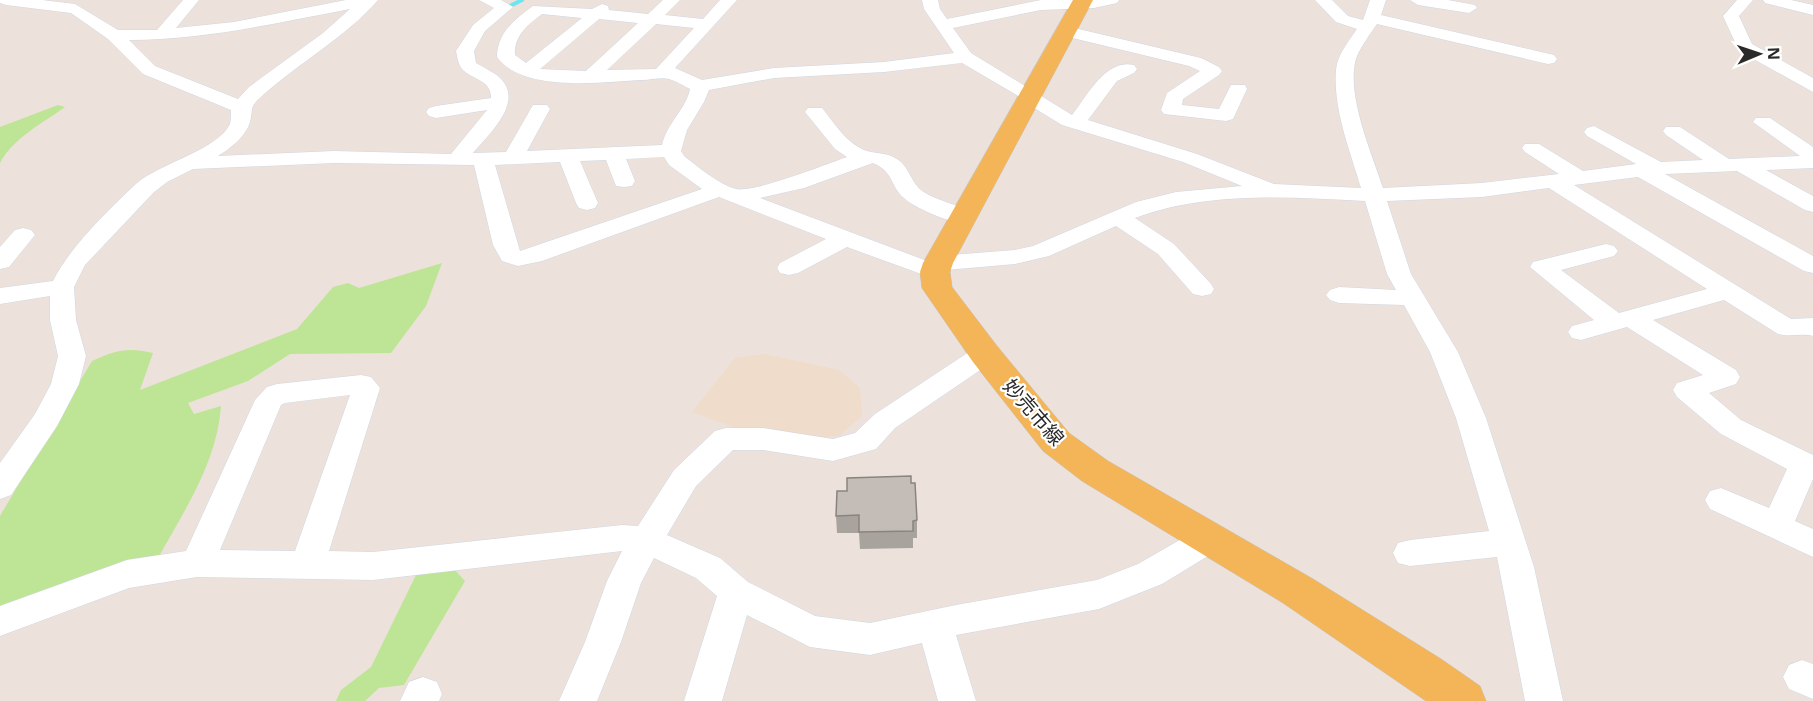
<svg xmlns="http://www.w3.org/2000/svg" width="1813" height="701" font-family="'Noto Sans','Noto Sans JP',sans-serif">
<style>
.education{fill:#efdcca}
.green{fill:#bee596}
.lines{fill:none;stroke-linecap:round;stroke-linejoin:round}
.stream{stroke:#6be5f2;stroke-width:4}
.minor-casing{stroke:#d0d7e3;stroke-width:1}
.major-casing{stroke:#c3c3c3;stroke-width:1}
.minor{fill:#fff;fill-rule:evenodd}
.major{fill:#f4b558;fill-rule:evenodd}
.wall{fill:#a9a39d}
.building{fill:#c4bdb7;stroke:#898480;stroke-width:1.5}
.labels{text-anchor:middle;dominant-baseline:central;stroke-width:4.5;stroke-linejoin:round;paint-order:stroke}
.street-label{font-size:20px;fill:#2a2a2a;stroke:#fff}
</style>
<rect width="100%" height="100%" fill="#ece2db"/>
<path class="education" d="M764,354L839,370L860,388L862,416L839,436L802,438L747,432L692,412L735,358Z"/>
<path class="green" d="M58,105L65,107C43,123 13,138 0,163V127Z
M442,263L426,306L391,353L290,354L248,381L188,403L194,414L221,406C217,463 184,511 157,560L0,616V516L92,361C116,350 128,347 153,353L140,390L297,329L333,287L348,283L359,288Z
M454,569L465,581L404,685L379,688L365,701H336L341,690L371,667L416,575Z"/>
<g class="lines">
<path class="stream" d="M510,6L522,0"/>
<defs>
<path id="minor" d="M0,0H42L75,4L118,30H157L183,0H199L176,28L234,22L346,0H378C346,37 300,62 263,95C248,108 254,107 250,122C246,136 230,149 218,156L334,151L451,154L487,110L436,118L429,116L426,112L429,108L436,106L491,98C492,78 468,80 460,66C458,62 457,56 456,51L473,25L494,8L479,0H501L513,7L485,31L474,51L476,63C484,68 494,72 500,78C525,102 489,134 473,153L506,152L533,105H547L550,109L527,151L662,145C667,123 686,109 690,89C684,86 676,81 669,79C662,77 650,80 642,80C603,82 523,93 497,57C497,33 515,19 533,6L592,9L602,4L608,6L609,10L648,14L663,0H680L665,15L703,19L720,0H737L675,68L702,80L774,68L884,62L954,53L924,9L922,0H938L940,9L947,19L1041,0H1119L1117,3L1094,8L1041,10L953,28L971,53L1072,115C1087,96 1106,58 1134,65L1137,69L1134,73L1117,81L1088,120L1197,154L1274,184L1361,188C1350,150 1333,110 1336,70C1337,55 1349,41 1357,29L1336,22L1315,0H1332L1348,16L1363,20L1370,0H1386L1381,15L1554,55L1557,59L1554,63L1548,64L1377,24C1370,34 1362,45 1357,56C1344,90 1372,154 1383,188L1482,183L1559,174L1525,152L1522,148L1525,144H1539L1583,171L1636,164L1587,136L1584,132L1587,128L1594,126L1661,162L1703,160L1666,135L1663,131L1666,127H1680L1729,159L1800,156L1753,122L1756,118H1770L1813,147V168L1766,170L1813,196V212L1805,210L1737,171L1665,174L1813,256V273L1804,271L1638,177L1574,185L1791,319L1813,318V336C1801,333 1790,337 1778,334L1724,300L1653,320L1736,370L1740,377L1736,384L1709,393L1741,420L1813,455V479L1795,521L1813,529V557L1710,509L1705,500L1710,491L1721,488L1769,508L1787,469L1721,434L1677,397L1673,390L1677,383L1703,375L1627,327L1581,340L1572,338L1568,332L1572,326L1594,320L1530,267L1533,262L1606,244L1614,246L1618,251L1614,256L1561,270L1619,313L1707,289L1549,188L1482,197L1387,201L1411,274L1458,352L1486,418L1534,567L1563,701H1525L1497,557L1410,566L1398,563L1393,553L1398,543L1410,540L1489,531L1456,418L1430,352L1404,305L1339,303L1330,300L1326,295L1330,290L1339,287L1396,290L1387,274L1365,201C1291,197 1206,191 1135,218L1174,244L1211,284L1214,289L1211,294L1202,296L1193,294L1158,254L1116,226L1049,256L1015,264L946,270L947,272L944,277L935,279L847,247L798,273L789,275L780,273L777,268L780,263L826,239L719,197L542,261L518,266L502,261L493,245L474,165L334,163L193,169L167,182L153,193L85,265L74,287L76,320L86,356L79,384L57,426L11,495L0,499V463L35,414L51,384L58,356L50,320V296L0,304V288L53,281C69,248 110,208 137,183C159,164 219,149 230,124C231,120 231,114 231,110L143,74L108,39L71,13L6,5L0,3ZM350,9L323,33L249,87L238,99L155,66L129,40C204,40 276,23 350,9ZM542,14L582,18L526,63L515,55C514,35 528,25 542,14ZM599,19L638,23L586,71L540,69ZM656,24L694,28L656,69L607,70ZM962,63L1020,97L1019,99L1021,103L1031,106L1062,125L1183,162L1242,186L1176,192L1136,202L1033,246L1015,250L938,256L927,261L760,198L804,188L873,163C894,172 890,186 904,198C916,209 955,226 971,222L974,217C966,205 934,201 921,190C910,181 909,165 895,158C885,152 874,154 864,150C846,142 834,123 822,108H808L805,112L835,149L847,157C827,164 754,193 736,189C718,184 700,168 685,157L681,151L687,130L704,102L709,90L774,78L884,72ZM664,157L669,165L702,189L520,251L495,165L560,162L576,203L579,208L587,210L595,208L598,203L580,161L606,160L616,186L624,187L632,186L635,181L626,159Z
M1410,0H1448L1475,5L1477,8L1469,13L1418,5Z
M1737,0H1753L1739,16L1752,44L1813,78V92L1739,51L1723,16Z
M1763,0H1791L1813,5V15L1765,3Z
M1066,26L1201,58L1219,67L1222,71L1219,75L1183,99L1182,105L1219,109L1231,85H1245L1247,89L1233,119L1226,121L1164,114L1161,110L1167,93L1200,71L1189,66L1060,35L1058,31Z
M23,228L31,230L35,235L9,267L0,269V247L15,230Z
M985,345L995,348L999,354L995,360L895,428L876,449L833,461L763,450H733L696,486L667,535L720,558L748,582L815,616L870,623L956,605L1097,580L1138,564L1197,530L1209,526L1221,530L1226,539L1221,548L1162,584L1099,609L956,635L976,701H938L922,643L870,655L810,647L747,615L722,701H684L717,596L696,578L654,558L641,583L621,642L597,701H559L585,642L607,581L622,551L373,580L197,577L129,588L0,636V606L127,560L186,551L255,400L267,387L277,384L361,375L371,377L380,388L329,551L373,552L622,525L638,526L674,470L715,431L726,428H763L833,439L855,433L875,414L975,348ZM350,395L295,551L220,550L281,405L285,403Z
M1802,660L1813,664V699L1789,689L1783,677L1789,665Z
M423,677L437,682L442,694L439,701H400L409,682Z"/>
<path id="major" d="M1073,0H1093L953,263L950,272L952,287L997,346L1069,433L1108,461L1313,579L1441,659L1480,686L1486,701H1426L1283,603L1082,481L1043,451L973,362L922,288L920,272L923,263Z"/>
</defs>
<use href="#minor" class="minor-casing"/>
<use href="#major" class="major-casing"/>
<use href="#minor" class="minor"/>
<use href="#major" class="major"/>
</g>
<path class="wall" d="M911,483L917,520V538H913V548L860,549L859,533H837L836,516L847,491Z"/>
<path class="building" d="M911,476V483H915L917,520L913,521V531L859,532V515L836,516L837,491H847V478Z"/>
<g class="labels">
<g class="street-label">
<text transform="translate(1034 412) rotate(49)">妙売市線</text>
</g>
</g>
<g transform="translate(1759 54) rotate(88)" stroke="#ffffff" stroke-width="4.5" paint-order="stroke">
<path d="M0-4.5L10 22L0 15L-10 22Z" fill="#2a2a2a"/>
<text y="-9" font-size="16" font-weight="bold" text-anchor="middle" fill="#2a2a2a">N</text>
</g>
</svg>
